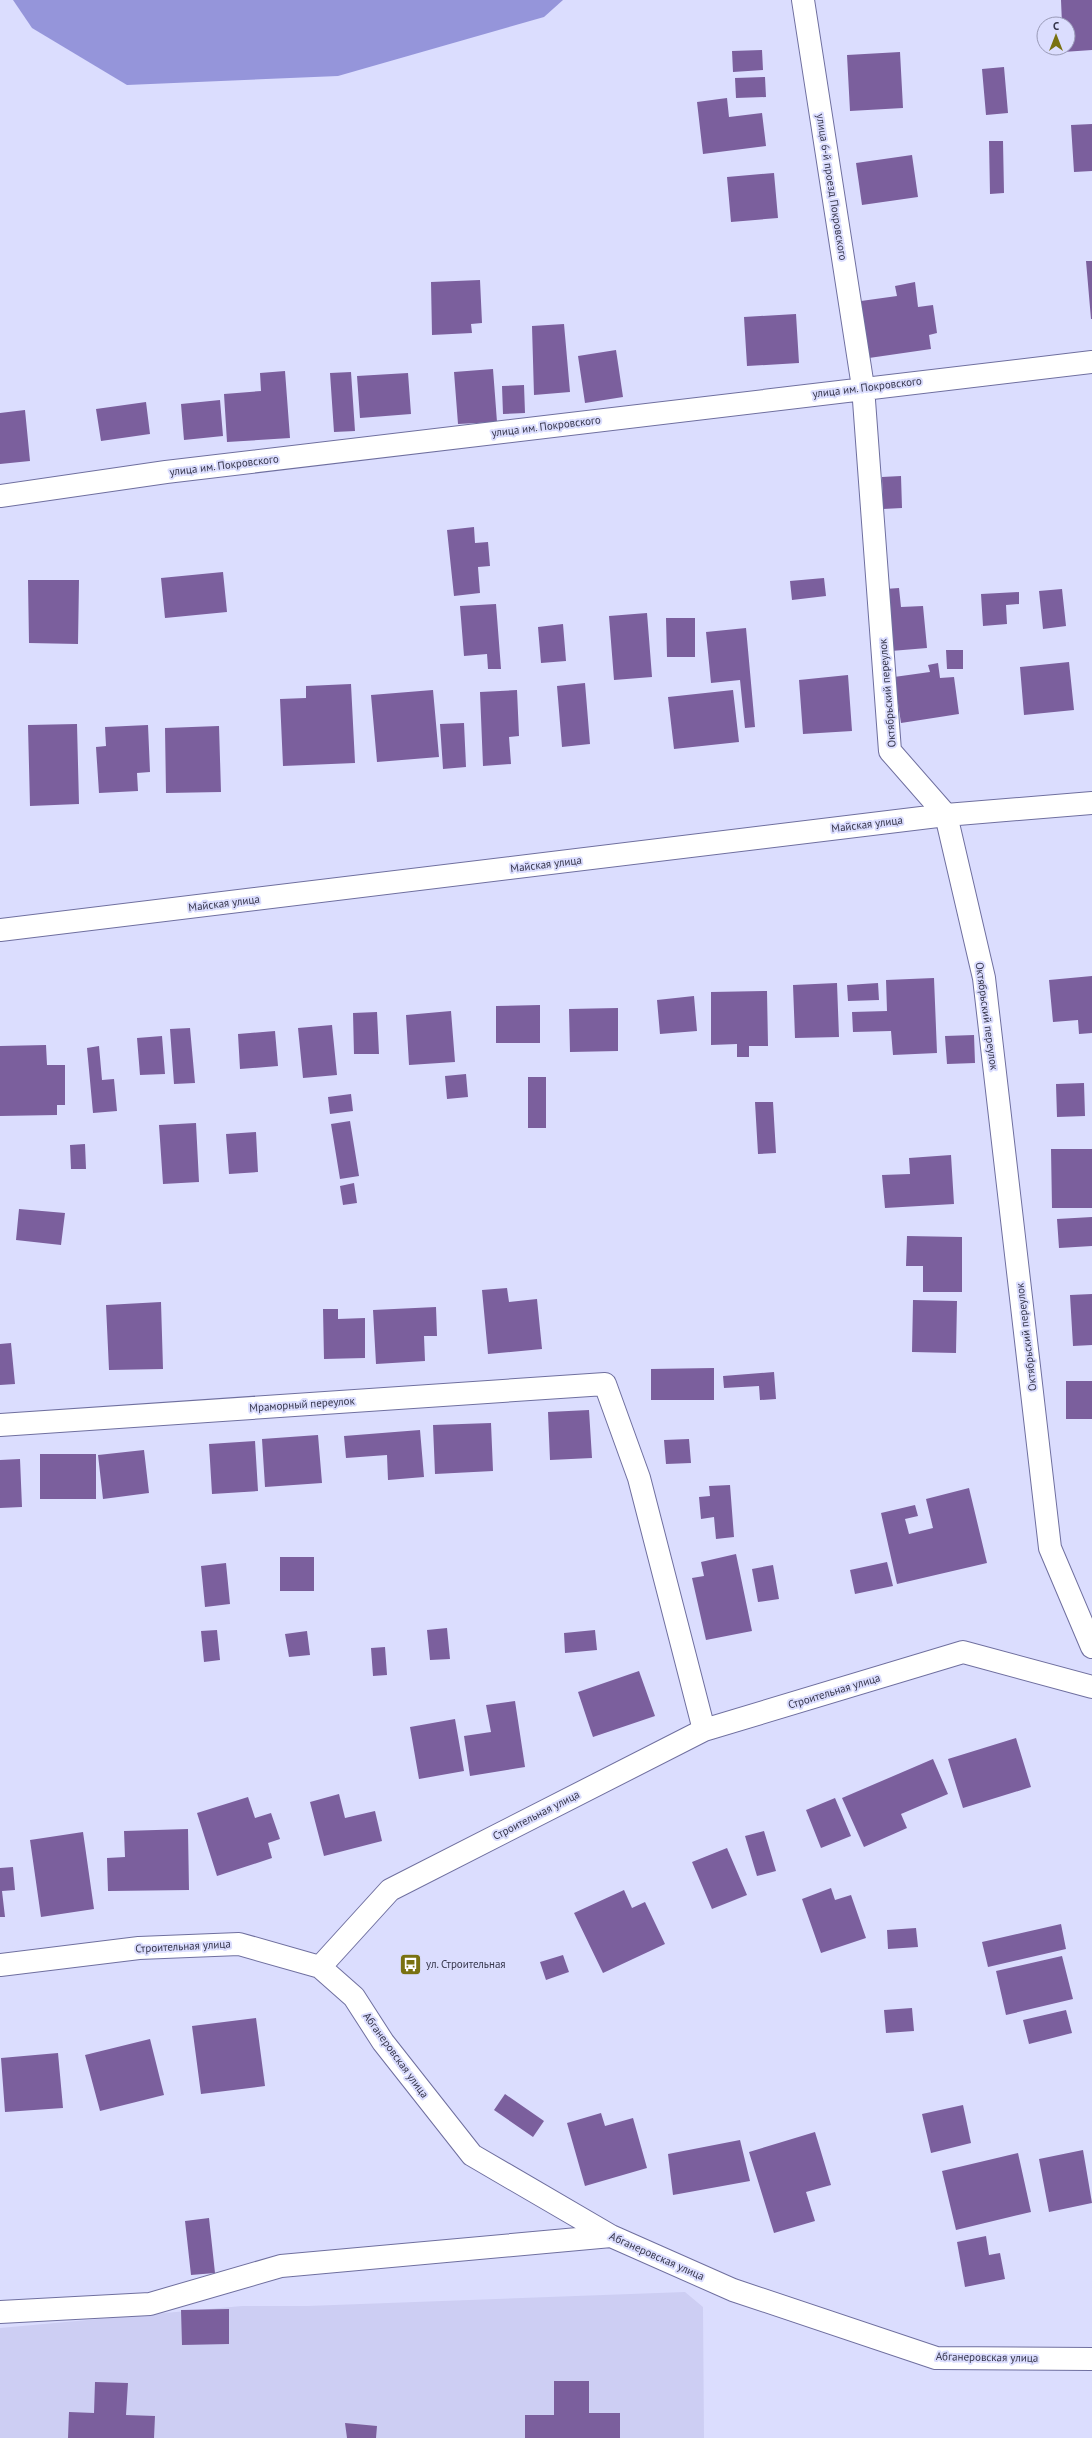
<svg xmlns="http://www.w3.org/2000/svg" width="1092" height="2438" font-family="'PT Sans',sans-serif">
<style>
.built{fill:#cdcef3}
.forest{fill:#9595da}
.building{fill:#7b5f9d}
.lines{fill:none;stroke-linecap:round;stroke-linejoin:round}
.minor-casing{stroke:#6f6f9f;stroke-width:24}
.minor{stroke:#fff;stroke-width:22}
.labels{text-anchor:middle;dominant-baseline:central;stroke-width:4;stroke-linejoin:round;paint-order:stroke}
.street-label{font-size:11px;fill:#36364c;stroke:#dbddfe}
.poi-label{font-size:11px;fill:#36364c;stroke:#dbddfe;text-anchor:start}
</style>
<rect width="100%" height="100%" fill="#dbddfe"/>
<path class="built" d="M685,2292L703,2307L704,2438H0V2328L242,2306H307Z"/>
<path class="forest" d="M13,0H563L544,17L338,76L127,85L32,28Z"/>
<path class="building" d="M1061,0H1092V50L1063,52V48H1068V24H1062Z
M762,50L763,70L733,72L732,51Z
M900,52L903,108L850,111L847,55Z
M1004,67L1008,113L986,115L982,69Z
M765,77L766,97L736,98L735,78Z
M727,98L729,117L762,113L766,146L703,154L697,102Z
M1092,124V171L1074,172L1071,125Z
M989,141H1003L1004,193L990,194Z
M912,155L918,197L862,205L856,163Z
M774,173L778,218L731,222L727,177Z
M1086,261H1092V319H1091Z
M480,280L482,323L471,324L472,333L432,335L431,282Z
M915,282L918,307L933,305L937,333L929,335L931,349L869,358L861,301L897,296L895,286Z
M796,314L799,363L747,366L744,317Z
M564,324L570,392L534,395L532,326Z
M616,350L623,397L585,403L578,356Z
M493,369L497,422L458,424L454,372Z
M285,371L290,438L227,442L224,394L261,391L260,373Z
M351,372L355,431L334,432L330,373Z
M408,373L411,414L360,418L357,376Z
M524,385L525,413L503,414L502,386Z
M220,400L223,436L184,440L181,404Z
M146,402L150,434L101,441L96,409Z
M25,410L30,461L0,464V413Z
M901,476L902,508L883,509L882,477Z
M474,527L475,543L488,542L490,566L478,567L480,593L454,596L447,530Z
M223,572L227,612L165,618L161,578Z
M824,578L826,596L792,600L790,581Z
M28,580H79L78,644L29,643Z
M899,588L901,607L923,606L927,648L891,651L885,589Z
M1062,589L1066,626L1043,629L1039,591Z
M1019,592V604L1006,605L1007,624L983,626L981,594Z
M496,604L501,669H488L487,654L464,656L460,606Z
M647,613L652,677L614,680L609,616Z
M666,618H695V657H667Z
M563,624L566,661L541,663L538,627Z
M746,628L755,727L745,728L740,680L711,683L706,632Z
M946,650H963V669H947Z
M1069,662L1074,710L1024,715L1020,667Z
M938,663L940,678L954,677L959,714L901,723L894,677L930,672L928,665Z
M848,675L852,731L803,734L799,680Z
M585,683L590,744L562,747L557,686Z
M351,684L355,763L283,766L280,699L306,698V686Z
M433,690L439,757L377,762L371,695Z
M517,690L519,736L509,737L511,764L483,766L480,692Z
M733,690L739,742L674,749L668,697Z
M464,723L466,767L443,769L440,724Z
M77,724L79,804L30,806L28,725Z
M148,725L150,772L137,773L138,791L99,793L96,747L106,746L105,727Z
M219,726L221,792L166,793L165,728Z
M1092,976V1033L1079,1034L1078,1020L1053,1022L1049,980Z
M934,978L937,1053L893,1055L891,1031L853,1032L852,1012L887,1011L886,980Z
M837,983L839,1037L795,1038L793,985Z
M878,983L879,1000L848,1001L847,985Z
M767,991L768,1046H749V1057H737V1044L711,1045V992Z
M694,996L697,1031L660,1034L657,1000Z
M540,1005V1043H496V1006Z
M618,1008V1051L570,1052L569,1009Z
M451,1011L455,1062L409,1065L406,1015Z
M377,1012L379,1054H354L353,1013Z
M332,1025L337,1075L303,1078L298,1028Z
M190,1028L195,1083L174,1084L170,1029Z
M275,1031L278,1066L240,1069L238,1034Z
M974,1035L975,1063L947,1064L945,1036Z
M162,1036L165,1074L140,1075L137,1038Z
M46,1045L47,1065H65V1105H57V1115L0,1116V1046Z
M99,1046L102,1080L114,1079L117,1111L93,1113L87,1048Z
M466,1074L468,1097L447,1099L445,1076Z
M528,1077H546V1128H528Z
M1084,1083L1085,1116L1057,1117L1056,1084Z
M351,1094L353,1111L330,1114L328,1097Z
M755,1102H773L776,1153L758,1154Z
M350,1121L359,1176L340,1179L331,1124Z
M196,1123L199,1182L163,1184L159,1125Z
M256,1132L258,1172L229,1174L226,1134Z
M85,1144L86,1169H71L70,1145Z
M1051,1149H1092V1208H1052Z
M951,1155L954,1204L885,1208L882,1175L910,1174L909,1158Z
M354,1183L357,1203L343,1205L340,1186Z
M19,1209L65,1213L61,1245L16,1240Z
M1092,1217V1246L1059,1248L1057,1219Z
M907,1236L962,1237V1292H923V1266H906Z
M507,1288L509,1302L537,1299L542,1349L488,1354L482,1290Z
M1092,1294V1345L1073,1346L1070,1295Z
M913,1300L957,1301L956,1353L912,1352Z
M161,1302L163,1369L109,1370L106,1305Z
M436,1307L437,1336H424L425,1361L376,1364L373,1310Z
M323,1309H338V1319L365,1318V1358L324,1359Z
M11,1343L15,1384L0,1385V1344Z
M714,1368V1400H651V1369Z
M774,1372L776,1399L760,1400L759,1386L724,1388L723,1376Z
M1066,1381H1092V1419H1066Z
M589,1410L592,1458L550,1460L548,1412Z
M491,1423L493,1471L435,1474L433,1425Z
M420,1430L424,1477L388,1480L387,1455L346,1458L344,1436Z
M318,1435L322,1483L265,1487L262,1439Z
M689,1439L691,1463L666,1464L664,1440Z
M255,1441L258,1491L212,1494L209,1444Z
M144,1450L149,1493L103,1499L98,1455Z
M40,1454H96V1499H40Z
M20,1459L22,1507L0,1508V1460Z
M730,1485L734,1537L716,1539L714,1517L701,1519L699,1497L710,1496L709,1486Z
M969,1488L987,1563L897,1584L881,1513L915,1505L918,1516L905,1519L909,1534L933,1528L926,1499Z
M736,1554L752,1631L706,1640L692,1578L704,1576L701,1562Z
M280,1557H314V1591H280Z
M887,1562L893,1586L855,1594L850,1570Z
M226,1563L230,1604L205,1607L201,1566Z
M773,1565L779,1599L758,1602L752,1569Z
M447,1628L450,1659L430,1660L427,1630Z
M217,1630L220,1660L204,1662L201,1631Z
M595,1630L597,1650L565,1653L564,1633Z
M307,1631L310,1655L289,1657L285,1634Z
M385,1647L387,1675L373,1676L371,1648Z
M639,1671L655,1716L593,1737L578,1692Z
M515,1701L525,1767L470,1776L464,1736L491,1732L486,1705Z
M455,1719L464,1771L419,1779L410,1727Z
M1016,1738L1031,1787L963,1808L948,1759Z
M933,1759L948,1794L901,1814L907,1828L864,1847L842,1798Z
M339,1794L345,1818L375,1811L382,1841L324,1856L310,1802Z
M248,1797L255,1818L271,1813L280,1839L268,1843L272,1858L217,1876L197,1813Z
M835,1798L851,1836L821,1848L806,1810Z
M188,1829L189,1890L108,1891L107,1858L125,1857L124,1831Z
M764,1831L776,1871L757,1876L745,1836Z
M83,1832L94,1909L41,1917L30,1840Z
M727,1848L747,1895L712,1909L692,1862Z
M13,1867L15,1890L2,1891L5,1917H0V1868Z
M831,1888L835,1900L851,1895L866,1938L821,1953L802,1899Z
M624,1890L632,1908L645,1902L665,1944L603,1973L574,1913Z
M1061,1924L1066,1949L988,1967L982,1942Z
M916,1928L918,1947L888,1949L887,1930Z
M563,1955L569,1972L546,1980L540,1962Z
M1062,1956L1073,1999L1006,2015L996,1971Z
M912,2008L914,2031L886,2033L884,2010Z
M1066,2010L1072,2033L1029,2044L1023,2020Z
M256,2018L265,2086L201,2094L192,2026Z
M150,2039L164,2095L100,2111L85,2055Z
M58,2053L63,2108L5,2112L1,2058Z
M505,2094L544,2121L533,2137L494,2110Z
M963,2105L971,2143L931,2153L922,2114Z
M601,2113L605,2126L633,2118L647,2168L585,2186L567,2123Z
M815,2132L831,2185L806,2192L815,2221L774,2233L749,2152Z
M740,2140L750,2181L673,2195L668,2154Z
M1083,2150L1092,2203L1049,2212L1039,2159Z
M1018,2153L1031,2212L956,2230L942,2171Z
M209,2218L215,2273L191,2275L185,2221Z
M986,2236L989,2255L1000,2253L1005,2279L965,2287L957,2242Z
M229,2309V2344L182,2345L181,2310Z
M554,2381H589V2413H620V2438H525V2415H554Z
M95,2382L128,2383L126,2415L155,2416L154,2438H68L69,2412L94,2413Z
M345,2423L377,2426L376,2438H347Z"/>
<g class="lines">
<defs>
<path id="minor" d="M803,0L863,387L890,751L946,815L984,978L1050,1548L1092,1647
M0,496L166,472L1092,362
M0,930L946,815L1092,803
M0,1425L605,1384L639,1478L704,1730
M0,1965L139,1948L239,1944L320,1967L354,1997L383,2042L472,2155L611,2236L733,2290L936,2358L1092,2359
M320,1967L390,1890L704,1730L963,1652L1092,1687
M0,2312L150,2304L281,2266L611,2236"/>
</defs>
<use href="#minor" class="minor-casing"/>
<use href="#minor" class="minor"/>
</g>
<defs>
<symbol id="bus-square" viewBox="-11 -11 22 22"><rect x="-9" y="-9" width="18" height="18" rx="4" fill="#797111" stroke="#dbddfe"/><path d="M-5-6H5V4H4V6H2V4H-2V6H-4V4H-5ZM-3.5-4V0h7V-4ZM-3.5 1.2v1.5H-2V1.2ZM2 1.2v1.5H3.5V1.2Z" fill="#fff"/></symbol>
</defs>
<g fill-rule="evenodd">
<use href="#bus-square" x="398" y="1952" width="25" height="25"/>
</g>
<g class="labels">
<g class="street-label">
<text transform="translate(832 187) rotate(81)">улица 6-й проезд Покровского</text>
<text transform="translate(867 387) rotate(-7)">улица им. Покровского</text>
<text transform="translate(546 426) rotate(-7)">улица им. Покровского</text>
<text transform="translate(224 465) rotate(-7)">улица им. Покровского</text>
<text transform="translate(887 693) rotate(-95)">Октябрьский переулок</text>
<text transform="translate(867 824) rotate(-7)">Майская улица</text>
<text transform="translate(546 864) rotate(-7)">Майская улица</text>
<text transform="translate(224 903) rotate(-7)">Майская улица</text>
<text transform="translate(987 1016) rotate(82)">Октябрьский переулок</text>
<text transform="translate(1026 1337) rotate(-97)">Октябрьский переулок</text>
<text transform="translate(302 1404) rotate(-4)">Мраморный переулок</text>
<text transform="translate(834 1691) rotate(-17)">Строительная улица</text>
<text transform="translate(536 1815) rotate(-27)">Строительная улица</text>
<text transform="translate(183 1946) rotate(-3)">Строительная улица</text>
<text transform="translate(396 2055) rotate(54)">Абганеровская улица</text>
<text transform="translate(657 2256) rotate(24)">Абганеровская улица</text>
<text transform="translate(987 2357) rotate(1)">Абганеровская улица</text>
</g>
<g class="poi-label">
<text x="426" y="1964">ул. Строительная</text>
</g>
</g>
<g transform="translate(1056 36)"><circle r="19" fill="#dbddfe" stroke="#999ab7"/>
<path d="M0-3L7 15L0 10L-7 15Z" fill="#797111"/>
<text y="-6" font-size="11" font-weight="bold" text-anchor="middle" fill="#36364c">С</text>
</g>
</svg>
